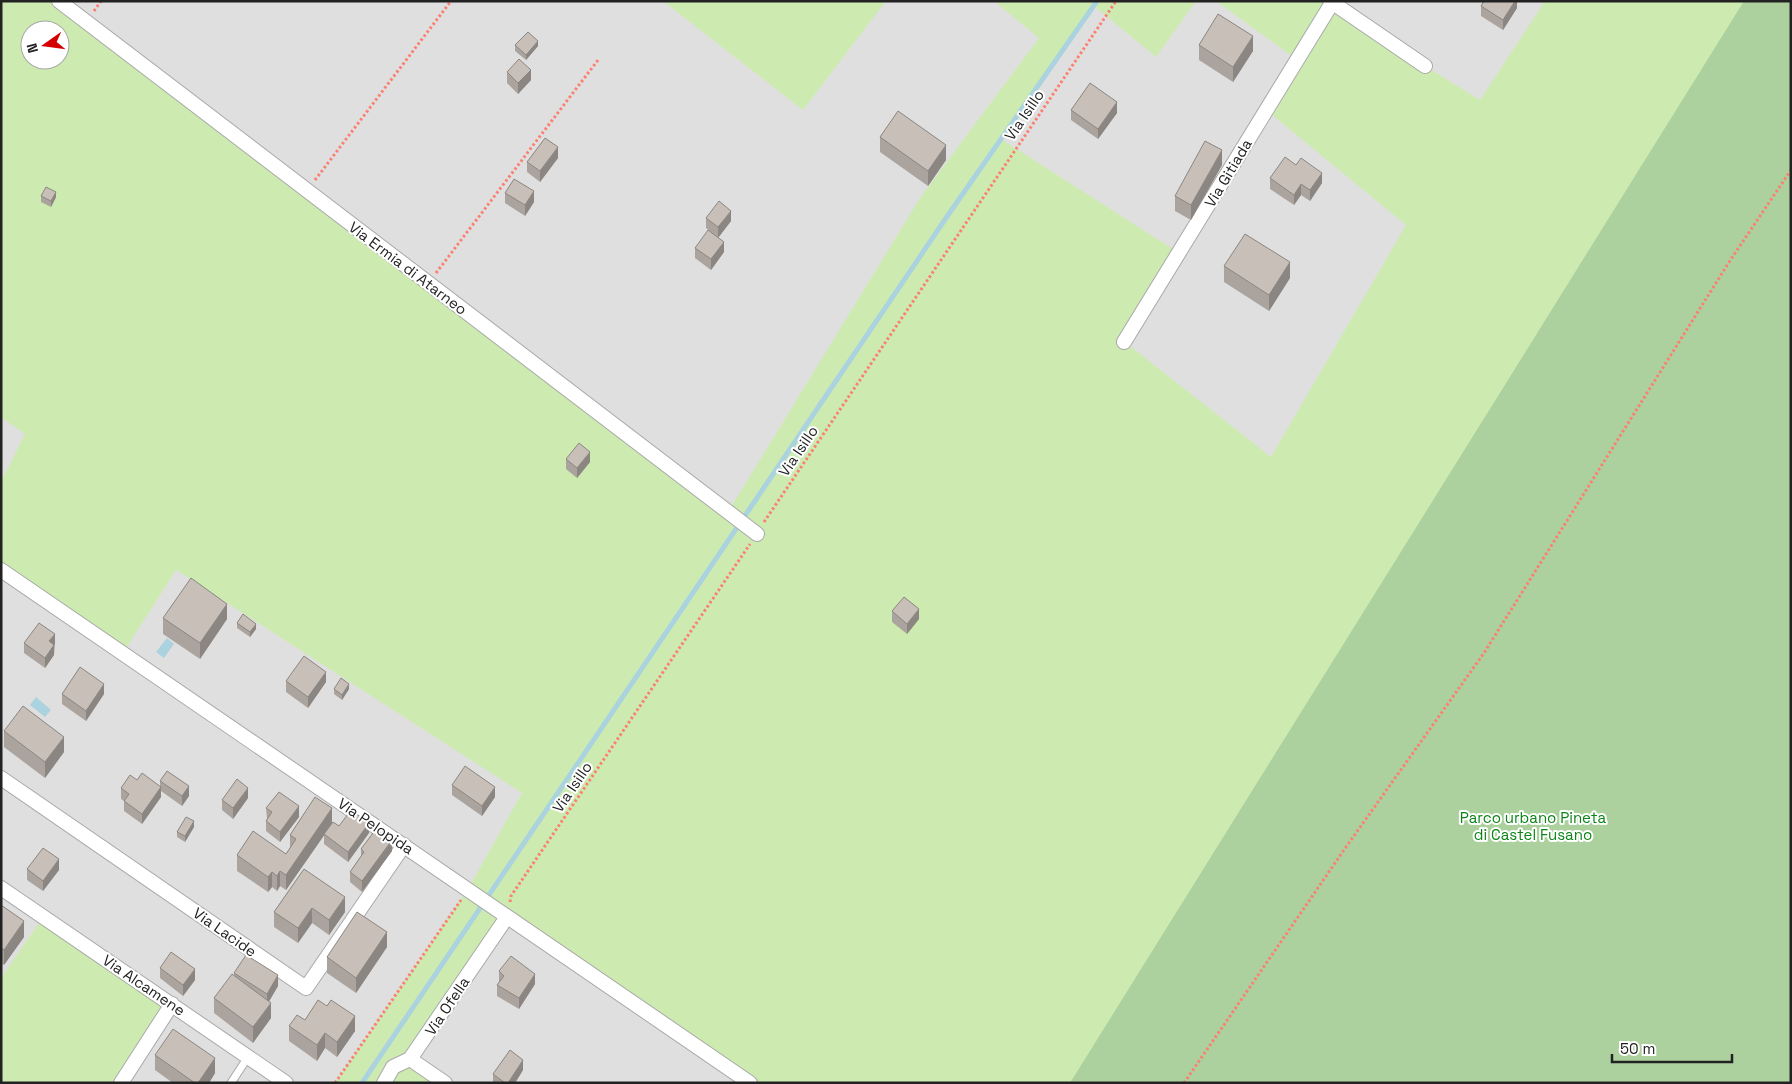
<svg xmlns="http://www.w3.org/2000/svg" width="1792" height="1084" font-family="'Space Grotesk',sans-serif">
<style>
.residential{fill:#e0dfdf;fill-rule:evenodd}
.grass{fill:#cdebb0;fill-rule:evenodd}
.forest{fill:#add19e}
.water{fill:#aad3df}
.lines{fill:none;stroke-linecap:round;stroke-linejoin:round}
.stream{stroke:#aad3df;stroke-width:5}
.lane-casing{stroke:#a9a9a9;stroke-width:9}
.street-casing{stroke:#a9a9a9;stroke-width:16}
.path{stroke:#fa8072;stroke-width:3;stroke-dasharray:2.5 2.5;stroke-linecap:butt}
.lane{stroke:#fff;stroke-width:7}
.street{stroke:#fff;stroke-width:14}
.wall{fill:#aba49e}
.shaded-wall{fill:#8b8681}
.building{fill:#c7bfb8;stroke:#8b8681}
.labels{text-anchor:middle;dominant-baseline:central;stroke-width:4;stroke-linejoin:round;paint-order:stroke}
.street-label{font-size:15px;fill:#222;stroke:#fff}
.park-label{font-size:15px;fill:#0c8416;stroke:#fff}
</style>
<rect width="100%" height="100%" fill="#f2efe9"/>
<path class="residential" d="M1,1H1791L1184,1083H1ZM30,30H60V60H30Z"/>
<path class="grass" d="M1,1H59L728,512L920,198L1039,38L994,1H1196L1156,57L1094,6L1001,139L1179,253L1125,342L1271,457L1406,225L1266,110L1297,60L1216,1H1336L1425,66L1480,100L1545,1H1791L1184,1083H750L507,917L411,1059L445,1083H335L468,889L522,793L176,570L123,653L1,570V482L25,434L1,417ZM30,30H60V60H30Z
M663,1H886L803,110Z
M43,917L172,1004L121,1083H1V978Z"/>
<path class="forest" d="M1744,1H1791V1083H1070Z"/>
<path class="water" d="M167,638L174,644L164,658L156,652Z
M36,697L51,710L45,717L30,705Z"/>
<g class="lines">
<path class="stream" d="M362,1083L946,218L1097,1"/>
<defs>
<path id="lane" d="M231,1083L248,1057"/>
<path id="street" d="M59,1L757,534
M1330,1L1425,66
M1124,342L1332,3
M1,570L750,1083
M1,778L306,988L404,845
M1,888L286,1083
M410,1059L445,1083
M121,1083L172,1004
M384,1083L393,1067L410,1059L507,917"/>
</defs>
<use href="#lane" class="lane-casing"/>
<use href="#street" class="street-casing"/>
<path class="path" d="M94,11L101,1
M315,180L451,1
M436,273L598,60
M764,522L1116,1
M510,902L511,896L750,544
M335,1083L461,900
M1184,1083L1346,847L1484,653L1731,259L1791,170"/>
<use href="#lane" class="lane"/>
<use href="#street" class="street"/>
</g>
<path class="wall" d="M1480,1H1517V8L1503,30L1481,16V6L1483,3Z
M515,45L538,46L526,60L515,51Z
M1199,45L1253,51L1233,82L1199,60Z
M507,72L531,80L518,94L507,83Z
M1071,110L1117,113L1098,139L1071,120Z
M880,137L946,160L928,186L880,152Z
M558,158L540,182L527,172V162Z
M1222,165L1191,220L1175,211V196Z
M1296,165L1322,183L1310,201L1301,195L1294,205L1270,189V178Z
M505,193L534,202L525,216L505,203Z
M41,196L56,197L51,207L41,202Z
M706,218L731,221L718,238L724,252L711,270L695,258V248L713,234L706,228Z
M1224,266L1290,278L1269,311L1224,282Z
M566,459L590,462L577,478L566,469Z
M892,611L919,619L907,634L892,622Z
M163,618L227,619L200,659L163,634Z
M237,623L256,629L250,637L237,628Z
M24,643L55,644L54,655L45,668L24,653Z
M286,681L326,682L308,708L286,692Z
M334,689H349L342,700L334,694Z
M62,694H104L86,721L62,704Z
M4,731L64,752L45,778L4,747Z
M137,780L160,787V781L189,796L182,806L161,791V797L142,824L124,811V801L121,799V788Z
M452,785L495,797L482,816L452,795Z
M248,798L233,819L222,810V800Z
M266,808L299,817L280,842L266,831V821L267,819Z
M332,823L339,826L369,833L348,862L324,844V835L286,890L280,886L277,891L272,887L268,892L237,871V855L286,854L290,848V835Z
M194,827L185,842L177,837V832Z
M361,849L392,851L362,892L350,882V872L361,856Z
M27,869L59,870L43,891L27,880Z
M304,869L345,912L329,935L312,923L298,943L274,927V912Z
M1,905L24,937L4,965L1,963Z
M387,947L356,993L327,973V957Z
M160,968L195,980L183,996L160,978Z
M499,971L535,984L519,1009L497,996V985L499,982Z
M234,973L278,986L269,1001L271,1018L253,1043L214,1013V998L234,975Z
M305,1020L355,1031L337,1057L325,1048L317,1061L289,1041V1026Z
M155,1055L215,1073L209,1083H173L155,1070Z
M523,1070L515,1083H493V1074Z"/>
<path class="shaded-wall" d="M1515,1H1517V8L1503,30V20Z
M1253,36V51L1233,82V67Z
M538,41V46L526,60V55Z
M531,70V80L518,94V83Z
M1117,102V113L1098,139V129Z
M946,145V160L928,186V171Z
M558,147V158L540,182V171Z
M1222,150V165L1191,220V205Z
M1322,173V183L1310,201V190Z
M1301,184V195L1294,205V195Z
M534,191V202L525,216V205Z
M56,192V197L51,207V201Z
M731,211V221L718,238V227Z
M724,242V252L711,270V259Z
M1290,262V278L1269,311V295Z
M590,452V462L577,478V468Z
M227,604V619L200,659V643Z
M919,609V619L907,634V624Z
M256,624V629L250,637V632Z
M55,634V644L49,652V641Z
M54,645V655L45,668V658Z
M326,672V682L308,708V697Z
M104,684V694L86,721V711Z
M349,684V689L342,700V695Z
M64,737V752L45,778V762Z
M189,786V796L182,806V796Z
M161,787V797L142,824V814Z
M495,787V797L482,816V806Z
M248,788V798L233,819V808Z
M299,806V817L280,842V832Z
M332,808V824L286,890V875Z
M194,821V827L185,842V836Z
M369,823V833L348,862V852Z
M392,840V851L362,892V881Z
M59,859V870L43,891V881Z
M280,871V886L277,891V876Z
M272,872V887L268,892V877Z
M345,897V912L329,935V920Z
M312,908V923L298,943V928Z
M24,921V937L4,965V950Z
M387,932V947L356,993V978Z
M195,969V980L183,996V985Z
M535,974V984L519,1009V998Z
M278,975V986L267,1005V994Z
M271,1003V1018L253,1043V1027Z
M355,1016V1031L337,1057V1042Z
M325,1033V1048L317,1061V1045Z
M215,1058V1073L209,1083H198Z
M523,1060V1070L515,1083H508Z"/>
<path class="building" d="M1484,1H1515L1503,20L1481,6Z
M1218,14L1253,36L1233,67L1199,45Z
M528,32L538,41L526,55L515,45Z
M519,59L531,70L518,83L507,72Z
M1090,83L1117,102L1098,129L1071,110Z
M898,111L946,145L928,171L880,137Z
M545,138L558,147L540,171L527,162Z
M1205,141L1222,150L1191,205L1175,196Z
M1285,157L1296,165L1301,158L1322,173L1310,190L1301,184L1294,195L1270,178Z
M514,179L534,191L525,205L505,193Z
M46,187L56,192L51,201L41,196Z
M719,201L731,211L718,227L706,218Z
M708,230L724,242L711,259L695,248Z
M1245,234L1290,262L1269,295L1224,266Z
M579,443L590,452L577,468L566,459Z
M191,578L227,604L200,643L163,618Z
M904,597L919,609L907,624L892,611Z
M243,614L256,624L250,632L237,623Z
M39,623L55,634L49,641L54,645L45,658L24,643Z
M304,656L326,672L308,697L286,681Z
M80,667L104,684L86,711L62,694Z
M341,678L349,684L342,695L334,689Z
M23,706L64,737L45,762L4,731Z
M465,766L495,787L482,806L452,785Z
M167,771L189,786L182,796L160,781Z
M142,773L161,787L142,814L124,801L129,794L121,788L130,775L137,780Z
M237,779L248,788L233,808L222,800Z
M279,792L299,806L280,832L266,821L272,812L266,808Z
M315,797L332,808L286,875L280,871L277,876L272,872L268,877L237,855L253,831L286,854L296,839L290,835Z
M351,810L369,823L348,852L324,834L333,822L339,826Z
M186,817L194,821L185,836L177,832Z
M376,829L392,840L362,881L350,872L364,852L361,849Z
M43,848L59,859L43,881L27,869Z
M304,869L345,897L329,920L312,908L298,928L274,912Z
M1,905L24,921L4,950L1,948Z
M357,912L387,932L356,978L327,957Z
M171,952L195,969L183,985L160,968Z
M246,955L278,975L267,994L234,973Z
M511,956L535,974L519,998L497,985L504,976L499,971Z
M232,974L271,1003L253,1027L214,998Z
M318,1000L327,1006L331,1000L355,1016L337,1042L325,1033L317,1045L289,1026L297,1015L305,1020Z
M173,1029L215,1058L198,1083H195L155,1055Z
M510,1050L523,1060L508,1083H505L493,1074Z"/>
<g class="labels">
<g class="street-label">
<text transform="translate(1024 115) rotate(-56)">Via Isillo</text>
<text transform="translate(1228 173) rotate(-59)">Via Gitiada</text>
<text transform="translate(408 268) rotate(37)">Via Ermia di Atarneo</text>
<text transform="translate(798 451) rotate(-56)">Via Isillo</text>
<text transform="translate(572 787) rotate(-56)">Via Isillo</text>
<text transform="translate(376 826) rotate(34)">Via Pelopida</text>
<text transform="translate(225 932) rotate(35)">Via Lacide</text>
<text transform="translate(144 985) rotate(34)">Via Alcamene</text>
<text transform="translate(447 1006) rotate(-56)">Via Ofella</text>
</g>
<g class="park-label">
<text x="1533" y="817">Parco urbano Pineta<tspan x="1533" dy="17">di Castel Fusano</tspan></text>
</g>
</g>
<rect width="1792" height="1084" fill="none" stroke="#222222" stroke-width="5"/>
<g transform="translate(45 45) rotate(256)"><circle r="24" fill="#ffffff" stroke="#a7a7a7"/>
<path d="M0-4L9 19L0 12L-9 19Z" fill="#d40000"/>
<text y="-8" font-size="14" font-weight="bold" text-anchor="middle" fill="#222222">N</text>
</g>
<path d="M1612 1054v8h120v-8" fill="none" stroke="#222222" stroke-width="2.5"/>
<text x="1620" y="1054" font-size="15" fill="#222222" stroke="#ffffff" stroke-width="4" paint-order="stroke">50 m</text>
</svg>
